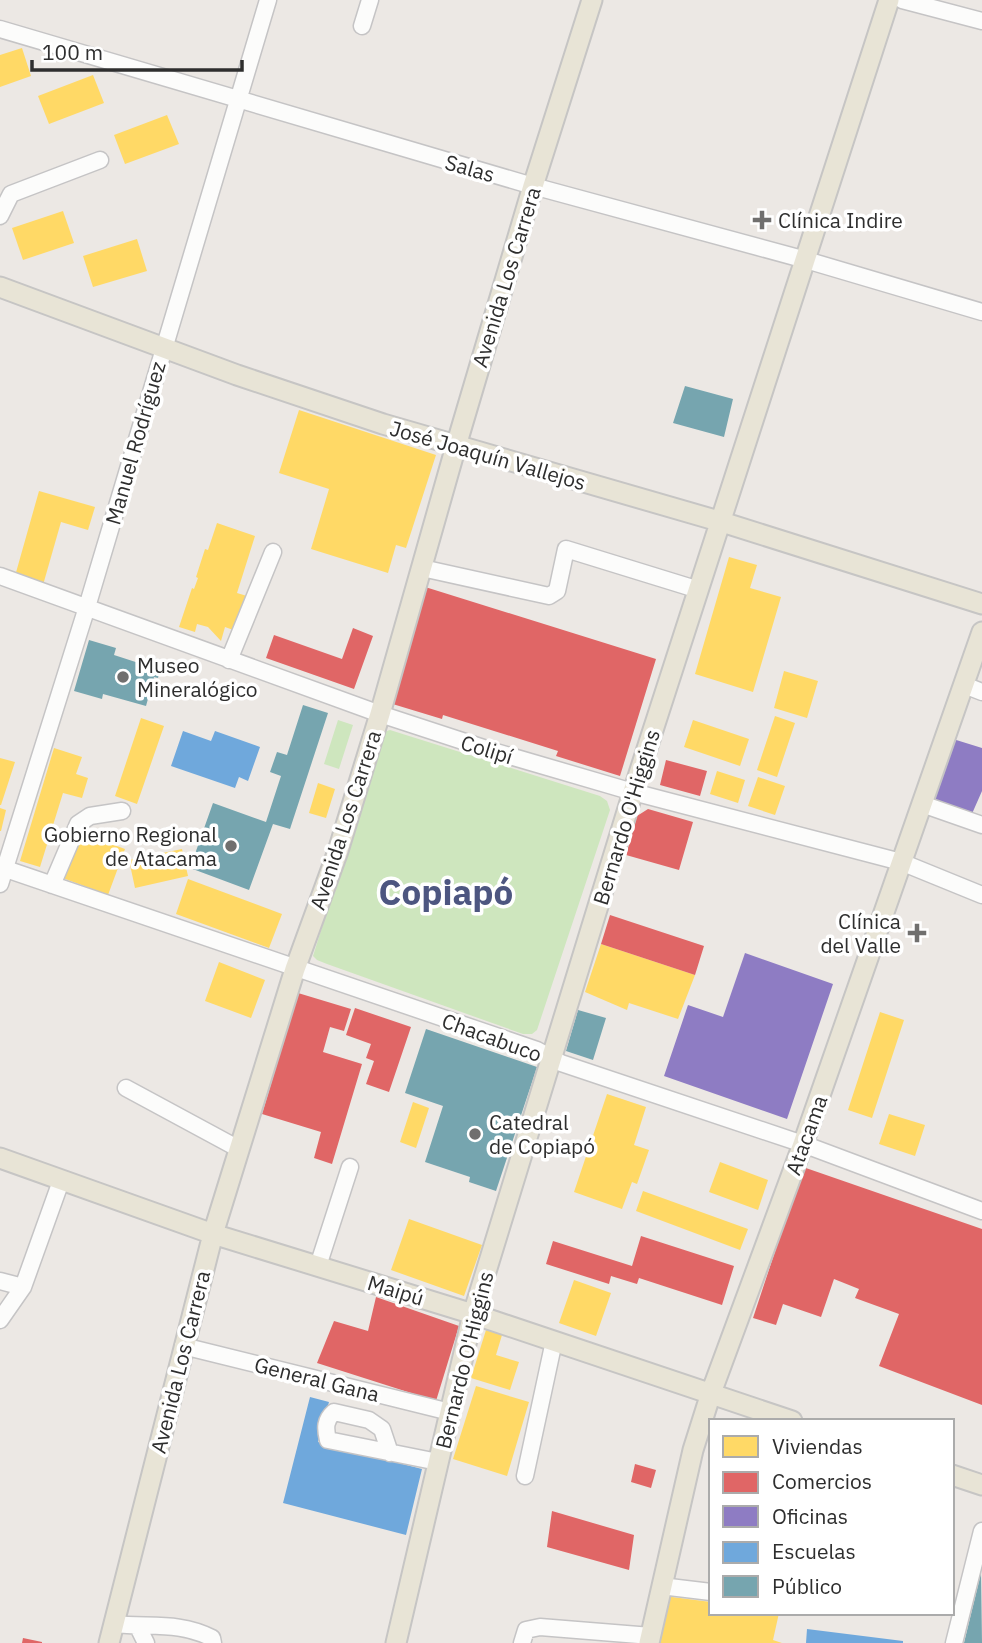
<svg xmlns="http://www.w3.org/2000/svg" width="982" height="1643" font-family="'IBM Plex Sans',sans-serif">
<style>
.green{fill:#cee6be}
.homes{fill:#ffd966}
.shops{fill:#e06666}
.offices{fill:#8e7cc3}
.schools{fill:#6fa8dc}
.public{fill:#76a5af}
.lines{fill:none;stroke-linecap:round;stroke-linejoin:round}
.minor-casing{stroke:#c5c4c5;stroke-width:19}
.major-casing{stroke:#c6c5c4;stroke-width:23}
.minor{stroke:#fcfcfb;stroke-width:16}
.major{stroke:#e8e4d6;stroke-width:19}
.poi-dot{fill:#706f6e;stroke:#fff;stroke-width:2.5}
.labels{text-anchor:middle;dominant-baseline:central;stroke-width:7;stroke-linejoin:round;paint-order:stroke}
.street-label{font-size:21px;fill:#2e2e2e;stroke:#fff}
.poi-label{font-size:21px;fill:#2e2e2e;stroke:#fff;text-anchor:start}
.town-label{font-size:35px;font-weight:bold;fill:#4d5680;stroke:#fff}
</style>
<rect width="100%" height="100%" fill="#ece8e4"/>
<path class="green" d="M338,720L353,725L339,769L324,764Z
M390,730L600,796L607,801L610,810L537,1030L532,1034H523L327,964L317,960L313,956L383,732Z"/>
<path class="homes" d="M22,48L31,76L0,87V55Z
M93,75L104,103L49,124L38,96Z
M167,115L179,144L125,164L114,135Z
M63,211L74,243L23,260L12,228Z
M137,239L147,271L93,287L83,256Z
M299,410L436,455L406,548L396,545L388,573L311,549L329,489L279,473Z
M39,491L95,507L88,530L61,522L43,585L15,576Z
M217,523L255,536L237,593L247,596L236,631L225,627L221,641L208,627L197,624L195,632L179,627L192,588L194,589L198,578L196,577L205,549L208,550Z
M729,557L757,565L750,588L781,597L753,692L695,674Z
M784,671L818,681L807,718L774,708Z
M775,716L795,723L777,777L757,770Z
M141,718L164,726L137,804L115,796Z
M693,720L749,739L740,766L684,747Z
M54,748L82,757L76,774L88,778L82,798L63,793L40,867L20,861Z
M0,758L15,762L1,805H0Z
M717,771L745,780L738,803L710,794Z
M758,777L785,786L775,815L748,806Z
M318,783L335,789L326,818L309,813Z
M0,808L6,810L1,831H0Z
M76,831L125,849L108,895L60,877Z
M182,849L188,876L135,888L129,860Z
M188,879L282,914L269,948L176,914Z
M601,944L695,975L678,1019L629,1003L627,1010L585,992Z
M219,962L265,980L251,1018L205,1001Z
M880,1012L904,1020L872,1118L848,1110Z
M607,1094L646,1107L634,1145L649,1150L637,1184L632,1182L622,1209L574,1192Z
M413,1102L429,1108L416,1148L400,1142Z
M889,1114L925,1125L915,1156L879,1144Z
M720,1162L768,1180L758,1210L709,1192Z
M643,1191L748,1229L740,1250L636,1211Z
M409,1219L482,1245L464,1296L391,1270Z
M574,1280L611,1293L596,1336L559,1323Z
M486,1330L502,1335L496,1355L519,1362L510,1390L471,1378Z
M476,1386L529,1402L507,1476L453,1459Z
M664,1596L711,1602V1613H779L773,1640L782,1643H654Z"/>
<path class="shops" d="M422,586L656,659L620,776L556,756L558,751L443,715L442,719L386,702Z
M353,628L373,636L354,689L266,658L274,635L342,659Z
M666,760L707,771L700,796L660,785Z
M648,809L693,822L679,870L626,855L637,816Z
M610,915L704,946L695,975L601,944Z
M298,993L351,1009L344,1031L330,1027L323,1052L362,1064L332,1164L314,1158L321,1132L262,1114Z
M355,1008L411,1027L389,1092L366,1084L374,1061L366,1058L371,1044L346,1035Z
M803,1167L982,1229V1405L879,1366L899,1314L855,1298L859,1289L834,1279L821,1317L783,1304L776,1325L753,1318Z
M641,1236L734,1266L722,1305L639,1278L637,1284L611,1276L609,1284L546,1264L553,1241L632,1266Z
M376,1297L459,1326L436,1401L317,1363L334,1321L368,1331Z
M635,1464L656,1470L651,1488L631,1482Z
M552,1511L634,1535L629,1570L547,1547Z
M23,1638L42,1642V1643H22Z"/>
<path class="offices" d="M953,739L982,748V791L971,816L933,802Z
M745,953L833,984L787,1119L664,1076L688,1005L723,1017Z"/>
<path class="schools" d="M183,731L211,741L215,731L260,747L248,781L239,777L235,788L171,766Z
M310,1397L329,1402L318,1442L422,1469L406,1535L283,1503Z
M807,1629L903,1641V1643H806Z"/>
<path class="public" d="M685,386L733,399L724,437L673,423Z
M89,640L116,648L114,655L148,666L151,657L163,661L158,678L154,677L146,706L103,694L102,699L74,691Z
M303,705L328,713L290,829L273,824L249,890L190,868L213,803L266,822L281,776L270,772L277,752L287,755Z
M578,1010L606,1018L593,1060L566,1051Z
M426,1029L537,1067L496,1191L469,1182L470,1177L425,1162L443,1106L405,1093Z
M981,1573L982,1643H964Z"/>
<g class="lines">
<defs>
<path id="minor" d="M902,0L982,21
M362,26L370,0
M0,29L533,186L806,260L982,312
M0,216L11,194L100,160
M422,568L549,596L557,591L566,549L699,590
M0,576L380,714L496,752L633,792L901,862L982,895
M229,660L273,552
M964,685L982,692
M922,804L982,825
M0,867L537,1050L561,1063L803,1144L982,1211
M0,884L87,607L268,0
M52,885L78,824L90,816L122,811
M126,1088L239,1149
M318,1266L350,1167
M0,1281L23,1287
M0,1320L23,1287L61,1181
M183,1346L450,1412
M390,1453L382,1429L369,1420L334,1412C325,1420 325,1428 328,1440L438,1462
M525,1476L554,1341
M661,1586L711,1592
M114,1624C149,1628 179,1621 212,1638L213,1643
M138,1627L146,1643
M522,1643L526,1630L540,1627L651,1636
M954,1643L982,1531"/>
<path id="major" d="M0,287L237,375L383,424L722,522L982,604
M0,1158L213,1234L473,1314L792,1421
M952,1475L982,1485
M109,1643L213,1234L295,969L338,851L380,714L456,446L533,186L592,0
M396,1643L473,1314L633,792L889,0
M649,1643L693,1450L711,1393L803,1144L982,632"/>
</defs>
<use href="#minor" class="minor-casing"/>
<use href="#major" class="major-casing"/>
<use href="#minor" class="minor"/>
<use href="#major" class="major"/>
</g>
<g class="poi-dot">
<path d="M758.5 209.5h7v7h7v7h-7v7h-7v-7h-7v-7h7z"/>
<circle cx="123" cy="677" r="7"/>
<circle cx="231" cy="846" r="7"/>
<path d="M913.5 922.5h7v7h7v7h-7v7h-7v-7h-7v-7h7z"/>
<circle cx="475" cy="1134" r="7"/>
</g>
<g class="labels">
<g class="street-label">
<text transform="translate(470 168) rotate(16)">Salas</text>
<text transform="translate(506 277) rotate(-73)">Avenida Los Carrera</text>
<text transform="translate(135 443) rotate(-74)">Manuel Rodríguez</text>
<text transform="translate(488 455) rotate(16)">José Joaquín Vallejos</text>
<text transform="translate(487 749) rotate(17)">Colipí</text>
<text transform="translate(626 817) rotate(-73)">Bernardo O'Higgins</text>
<text transform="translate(345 820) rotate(-72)">Avenida Los Carrera</text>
<text transform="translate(492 1037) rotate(20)">Chacabuco</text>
<text transform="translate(806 1135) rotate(-70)">Atacama</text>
<text transform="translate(396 1290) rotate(17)">Maipú</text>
<text transform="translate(464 1360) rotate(-76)">Bernardo O'Higgins</text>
<text transform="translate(180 1362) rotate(-76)">Avenida Los Carrera</text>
<text transform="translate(317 1379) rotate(14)">General Gana</text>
</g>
<g class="poi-label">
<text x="778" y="220">Clínica Indire</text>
<text x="137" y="665">Museo<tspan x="137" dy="24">Mineralógico</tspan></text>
<text x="217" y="834" text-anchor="end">Gobierno Regional<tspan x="217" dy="24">de Atacama</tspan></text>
<text x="901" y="921" text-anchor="end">Clínica<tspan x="901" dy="24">del Valle</tspan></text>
<text x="489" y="1122">Catedral<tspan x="489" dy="24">de Copiapó</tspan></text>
</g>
<g class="town-label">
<text x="446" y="892">Copiapó</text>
</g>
</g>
<rect x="709" y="1419" width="245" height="196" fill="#ffffff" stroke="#ababab" stroke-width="2"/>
<rect x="723" y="1436" width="35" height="21" fill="#ffd966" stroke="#ababab" stroke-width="2"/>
<text x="772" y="1454" font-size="21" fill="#2e2e2e">Viviendas</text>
<rect x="723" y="1472" width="35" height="21" fill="#e06666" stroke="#ababab" stroke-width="2"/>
<text x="772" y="1489" font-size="21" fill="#2e2e2e">Comercios</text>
<rect x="723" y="1506" width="35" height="21" fill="#8e7cc3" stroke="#ababab" stroke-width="2"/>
<text x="772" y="1524" font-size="21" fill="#2e2e2e">Oficinas</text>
<rect x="723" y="1542" width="35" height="21" fill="#6fa8dc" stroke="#ababab" stroke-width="2"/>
<text x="772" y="1559" font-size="21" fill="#2e2e2e">Escuelas</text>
<rect x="723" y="1576" width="35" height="21" fill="#76a5af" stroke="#ababab" stroke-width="2"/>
<text x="772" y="1594" font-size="21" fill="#2e2e2e">Público</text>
<path d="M32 60v10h210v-10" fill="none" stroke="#2e2e2e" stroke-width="3.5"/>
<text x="42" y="60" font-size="21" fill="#2e2e2e" stroke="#ffffff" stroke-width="5" paint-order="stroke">100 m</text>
</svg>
